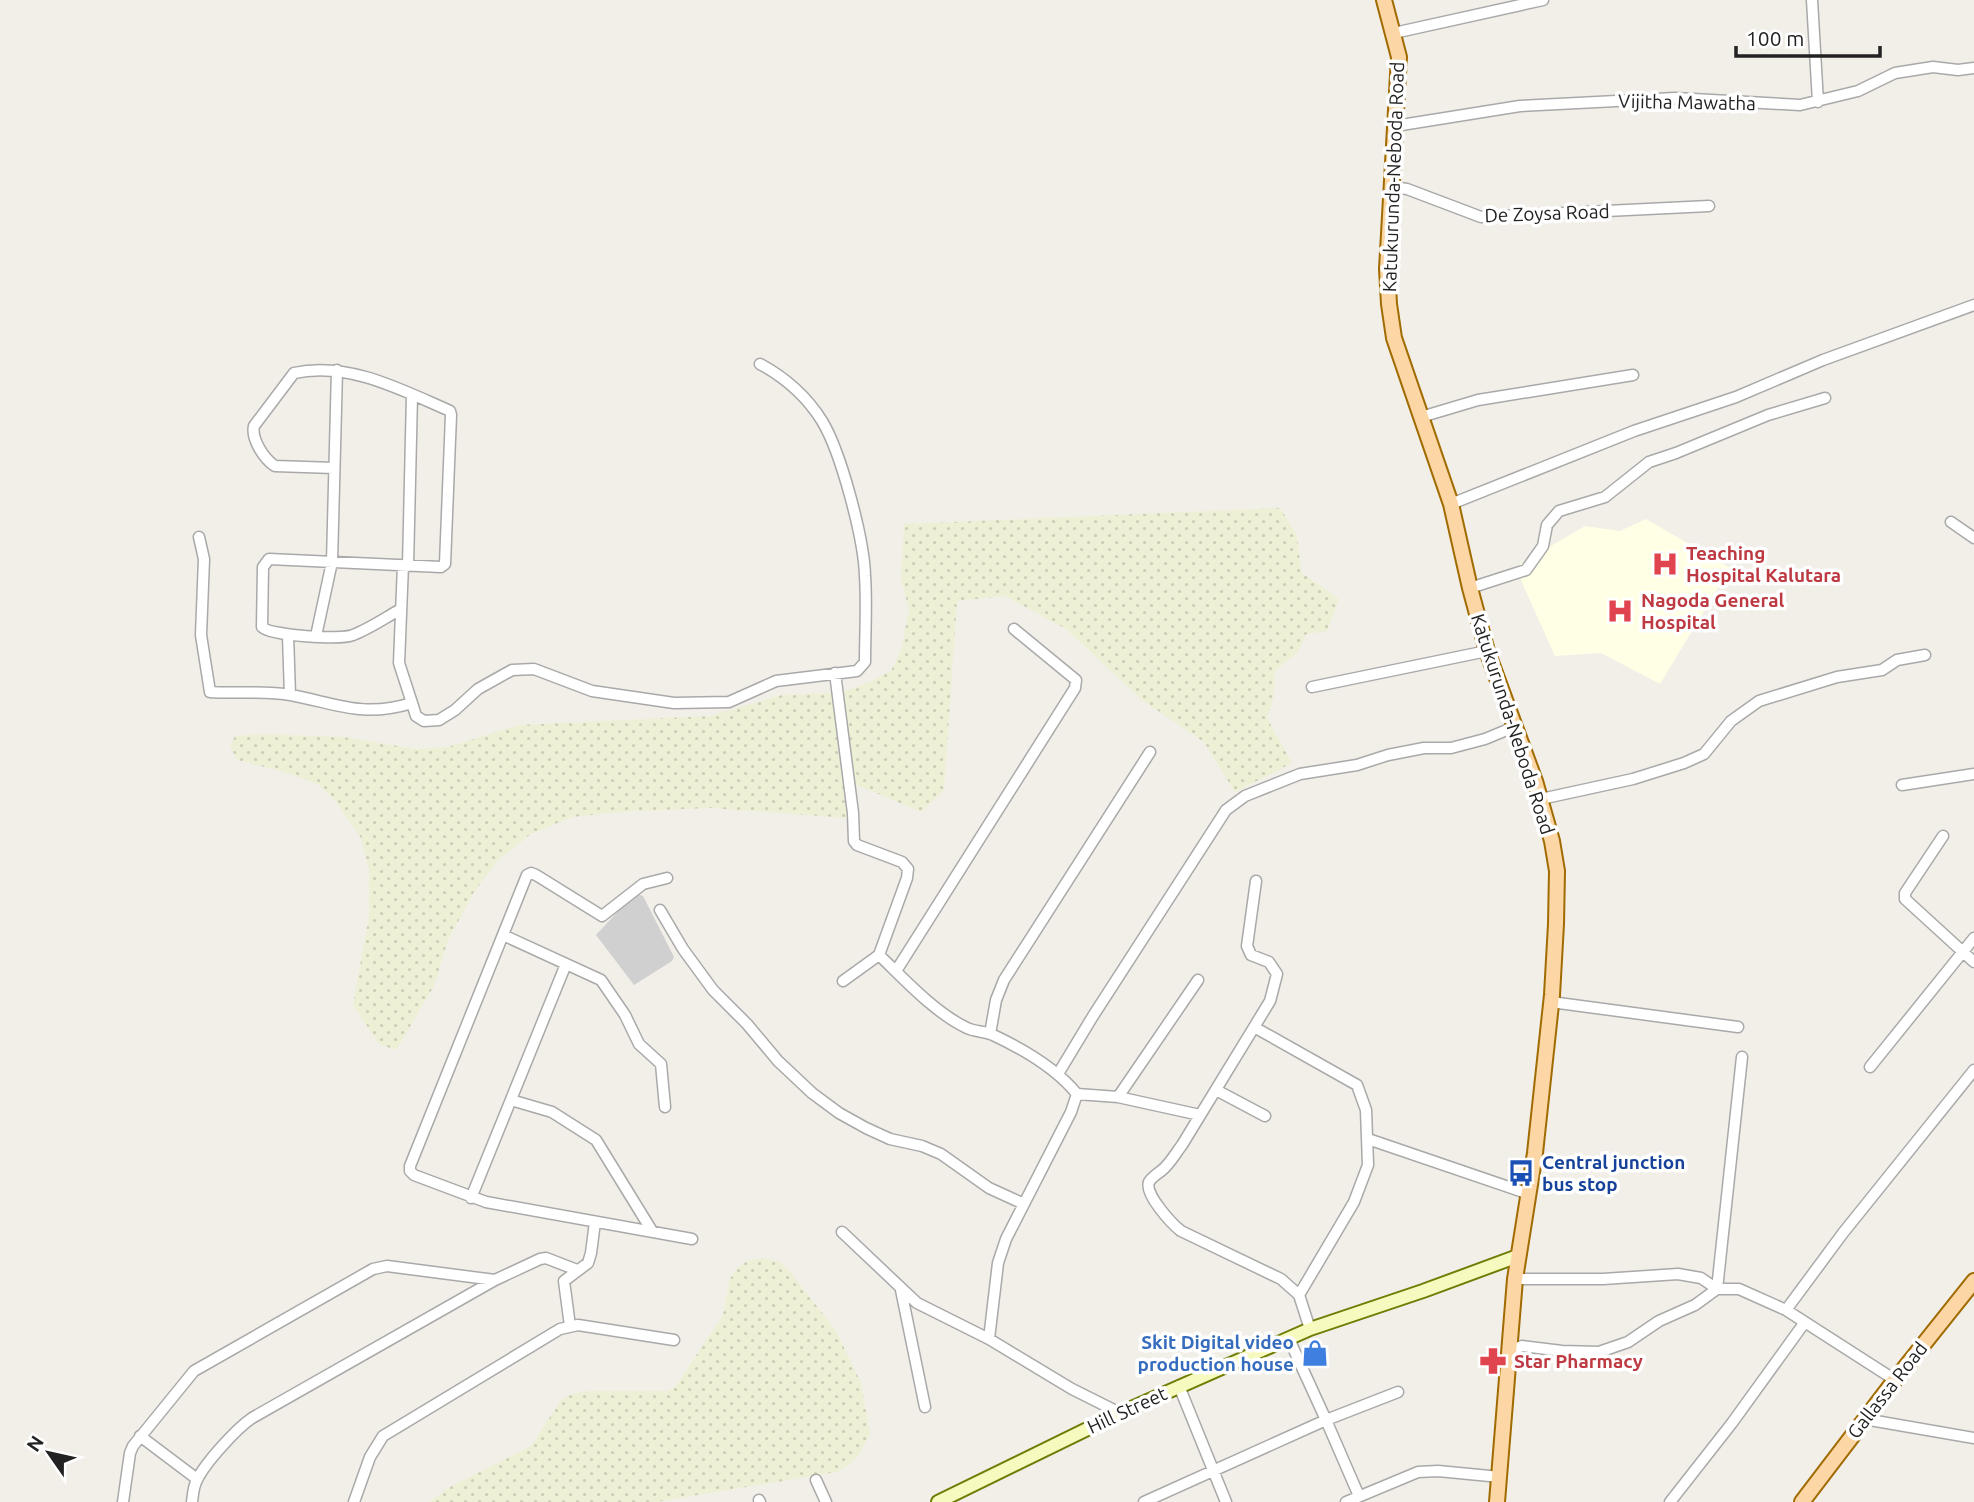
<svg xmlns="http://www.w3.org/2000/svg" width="1974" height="1502" font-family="Ubuntu,sans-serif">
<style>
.education{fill:#ffffe5}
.religious{fill:#d0d0d0}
.farmland{fill:url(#farmland-dots)}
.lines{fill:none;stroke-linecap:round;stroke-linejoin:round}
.minor-casing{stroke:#a9a9a9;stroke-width:13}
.secondary-casing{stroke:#707d05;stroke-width:16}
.primary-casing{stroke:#a06b00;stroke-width:18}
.minor{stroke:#fff;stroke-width:10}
.secondary{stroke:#f7fabf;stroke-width:12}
.primary{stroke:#fcd6a4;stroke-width:14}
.labels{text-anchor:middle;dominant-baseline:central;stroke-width:7;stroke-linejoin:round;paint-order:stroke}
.street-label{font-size:19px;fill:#222;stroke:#fff}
.health-label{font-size:19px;font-weight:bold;fill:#be3a42;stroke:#fff;text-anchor:start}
.transit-label{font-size:19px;font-weight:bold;fill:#164399;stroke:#fff;text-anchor:start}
.shop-label{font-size:19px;font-weight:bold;fill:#366cbe;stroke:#fff;text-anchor:end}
</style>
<defs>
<pattern id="farmland-dots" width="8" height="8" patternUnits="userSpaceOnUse" patternTransform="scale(1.75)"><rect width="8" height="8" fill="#eef0d5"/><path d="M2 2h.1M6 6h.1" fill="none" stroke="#ccceb7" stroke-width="1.8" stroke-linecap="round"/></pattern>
</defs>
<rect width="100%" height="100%" fill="#f2efe9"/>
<path class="education" d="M1646,519L1730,568L1660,684L1601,653L1555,656L1515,567L1585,526L1620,531Z"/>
<path class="religious" d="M635,893L643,896L674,957L672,961L634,985L596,935Z"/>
<path class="farmland" d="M1280,508L1297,535L1301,572L1339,599L1327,631L1306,634L1298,652L1275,671L1273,698L1267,718L1292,763L1235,792L1204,742L1142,700L1066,629L1005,596L957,601L944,790L921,812L855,784L844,691L868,683L891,671L901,650L909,610L901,579L904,524Z
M833,693L847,818L711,808L633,811L572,817L531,834L498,860L474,892L448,940L434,986L396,1050L379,1044L353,1005L369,916V870L361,838L336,802L318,784L281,771L237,760L230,746L235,736L264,734L343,737L416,749L448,747L519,725L710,716L782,695Z
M763,1258L780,1262L791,1273L836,1331L861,1383L870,1434L858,1456L848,1465L837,1472L656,1502H430L448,1488L531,1446L561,1400L572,1394L587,1391H667L676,1386L723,1315L730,1279L737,1268L749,1260Z"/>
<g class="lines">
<defs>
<path id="minor" d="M1812,0L1818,102
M1394,33L1543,0
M1395,126L1520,106L1675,98L1800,105L1858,91L1895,73L1933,67L1958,70L1974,68
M1391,187L1407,189L1481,217L1709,206
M1421,417L1478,400L1633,375
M334,468L275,466C264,459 251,439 254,426L294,373C348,361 402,390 450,411L451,415L445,564L441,567L269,559L263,567L262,627C271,636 341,640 353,635C369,629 385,618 401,609
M1451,504L1634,431L1736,397L1823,360L1974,305
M1951,522L1974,538
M199,537L204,559L201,635L210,692C237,694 265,690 291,695C338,704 363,718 412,703L416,716L424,721L439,720L455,710L478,689L512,670L534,669L592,691L674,703L729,702L776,681L857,671L865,662C865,633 867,604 865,576C864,539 841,452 822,421C807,397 784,377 760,364
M403,565L399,663L412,703
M408,566L412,395
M1470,588L1526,570L1543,546L1547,525L1559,511L1605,497L1649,462L1676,453L1768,415L1825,398
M288,635L290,695
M316,636L332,562L337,370
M835,673L853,813L854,841L857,845L902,862L908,869L907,878L879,955L843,981
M1312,687L1487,651
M1902,785L1974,774
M1541,799L1633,779L1684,763L1704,754L1731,721L1759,701L1837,677L1882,670L1897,660L1925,655
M1943,836L1905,893V899L1974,962
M667,878L643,884L602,916L536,875L531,873L527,875L410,1166V1171L414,1175L486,1202L692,1239
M1256,881L1247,946L1251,955L1269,962L1277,974L1270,1001L1182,1145C1175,1154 1170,1164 1161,1171C1157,1174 1151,1178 1149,1182C1144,1194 1172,1224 1181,1231L1281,1279L1299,1295L1310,1329
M660,910L683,949L713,990L747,1024L778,1061L812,1093L839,1113L866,1128L890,1139L922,1146L941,1154L989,1188L1024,1204
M503,935L601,980L625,1015L639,1044L661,1064L665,1107
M879,955C904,979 935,1013 967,1028C975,1032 985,1031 993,1035C1023,1049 1056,1068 1077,1094L1071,1112L1006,1239L998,1263L989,1339
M896,971L1075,688L1076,680L1014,629
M1551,1002L1738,1027
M1254,1027L1357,1085L1366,1110L1368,1165L1354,1202L1299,1295
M990,1034L996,1000L1004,980L1150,752
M1742,1057L1717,1289H1739L1786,1310L1895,1380
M1870,1067L1974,938
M1058,1074L1093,1016L1226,810L1245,796L1300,774L1357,765L1388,755L1424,748H1451L1485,739L1514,727
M1216,1090L1265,1116
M1077,1094L1118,1097L1200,1115
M1118,1097L1198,980
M511,1100L552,1112L596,1140L652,1231
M1368,1139L1529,1194
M471,1198L566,964
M842,1232L917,1303L989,1339L1072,1389L1120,1413
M901,1290L925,1407
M1786,1310L1843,1233L1974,1070
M570,1326L564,1281L588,1263L591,1253L595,1222
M1509,1351L1522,1346L1562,1351L1599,1352L1628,1342L1659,1321L1695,1305L1717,1289L1701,1278L1678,1274L1603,1279H1515
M1179,1386L1226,1502
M1864,1419L1974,1438
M140,1436L197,1479
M816,1480L826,1502
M1359,1496L1326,1420L1398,1392
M759,1500L760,1502
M123,1502L130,1453L133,1446L194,1371L373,1269L387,1266L495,1280
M192,1502C193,1495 193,1487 197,1480C205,1463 236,1429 252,1418L495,1280L540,1259L546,1258L577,1270
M354,1502L370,1457L383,1436L560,1329L578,1325L674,1340
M1144,1502L1326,1420L1289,1339
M1346,1502L1418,1472L1438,1471L1500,1477
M1670,1502L1732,1423L1805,1322"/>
<path id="secondary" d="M938,1502L1120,1413L1310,1329L1423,1291L1518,1256"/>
<path id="primary" d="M1384,0L1399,57L1387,269L1389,304L1394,338L1451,504L1470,588L1487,651L1535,781L1552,841L1557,871L1556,924L1552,995L1535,1153L1515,1279L1497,1502
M1802,1502L1895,1380L1974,1281"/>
</defs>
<use href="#minor" class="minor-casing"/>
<use href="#secondary" class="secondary-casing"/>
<use href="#primary" class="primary-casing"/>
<use href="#minor" class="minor"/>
<use href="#secondary" class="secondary"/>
<use href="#primary" class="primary"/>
</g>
<defs>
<symbol id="hospital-bare" viewBox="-9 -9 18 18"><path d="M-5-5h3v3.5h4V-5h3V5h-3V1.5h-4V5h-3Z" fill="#e0444e" stroke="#fff" stroke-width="2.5" paint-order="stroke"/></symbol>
<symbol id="bus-bare" viewBox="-9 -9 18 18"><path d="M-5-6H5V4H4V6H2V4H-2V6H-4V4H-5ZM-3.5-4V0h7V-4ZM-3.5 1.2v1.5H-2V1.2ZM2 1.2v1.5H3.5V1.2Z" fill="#1a4fb4" stroke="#fff" stroke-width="2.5" paint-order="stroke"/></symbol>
<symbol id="shop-bare" viewBox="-9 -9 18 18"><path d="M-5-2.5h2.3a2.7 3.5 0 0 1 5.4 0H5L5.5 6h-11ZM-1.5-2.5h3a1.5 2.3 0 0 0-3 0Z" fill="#3f7fe0" stroke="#fff" stroke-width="2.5" paint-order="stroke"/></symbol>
<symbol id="pharmacy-bare" viewBox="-9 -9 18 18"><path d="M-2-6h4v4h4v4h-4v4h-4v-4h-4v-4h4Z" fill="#e0444e" stroke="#fff" stroke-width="2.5" paint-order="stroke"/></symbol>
</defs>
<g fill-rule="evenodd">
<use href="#hospital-bare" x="1646" y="545" width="38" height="38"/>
<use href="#hospital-bare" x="1601" y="592" width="38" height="38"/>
<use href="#bus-bare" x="1502" y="1154" width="38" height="38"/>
<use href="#shop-bare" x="1296" y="1334" width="38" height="38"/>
<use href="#pharmacy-bare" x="1474" y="1342" width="38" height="38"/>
</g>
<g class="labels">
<g class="street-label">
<text transform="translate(1687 102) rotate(1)">Vijitha Mawatha</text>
<text transform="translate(1393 177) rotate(-88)">Katukurunda-Neboda Road</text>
<text transform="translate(1547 213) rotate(-2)">De Zoysa Road</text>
<text transform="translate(1513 724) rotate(72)">Katukurunda-Neboda Road</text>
<text transform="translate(1887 1390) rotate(-52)">Gallassa Road</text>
<text transform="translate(1127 1410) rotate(-25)">Hill Street</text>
</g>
<g class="health-label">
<text x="1686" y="553">Teaching<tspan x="1686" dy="22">Hospital Kalutara</tspan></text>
<text x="1641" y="600">Nagoda General<tspan x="1641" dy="22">Hospital</tspan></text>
<text x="1514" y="1361">Star Pharmacy</text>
</g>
<g class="transit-label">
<text x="1542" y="1162">Central junction<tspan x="1542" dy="22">bus stop</tspan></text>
</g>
<g class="shop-label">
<text x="1294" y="1342">Skit Digital video<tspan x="1294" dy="22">production house</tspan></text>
</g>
</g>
<g transform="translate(49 1453) rotate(304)" stroke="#ffffff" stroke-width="5" paint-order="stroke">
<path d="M0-5L12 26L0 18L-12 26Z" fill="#222222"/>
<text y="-10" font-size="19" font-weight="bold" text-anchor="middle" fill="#222222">N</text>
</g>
<path d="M1736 46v10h144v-10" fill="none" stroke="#222222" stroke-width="3.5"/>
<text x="1746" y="46" font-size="21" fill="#222222" stroke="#ffffff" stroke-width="5" paint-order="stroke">100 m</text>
</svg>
